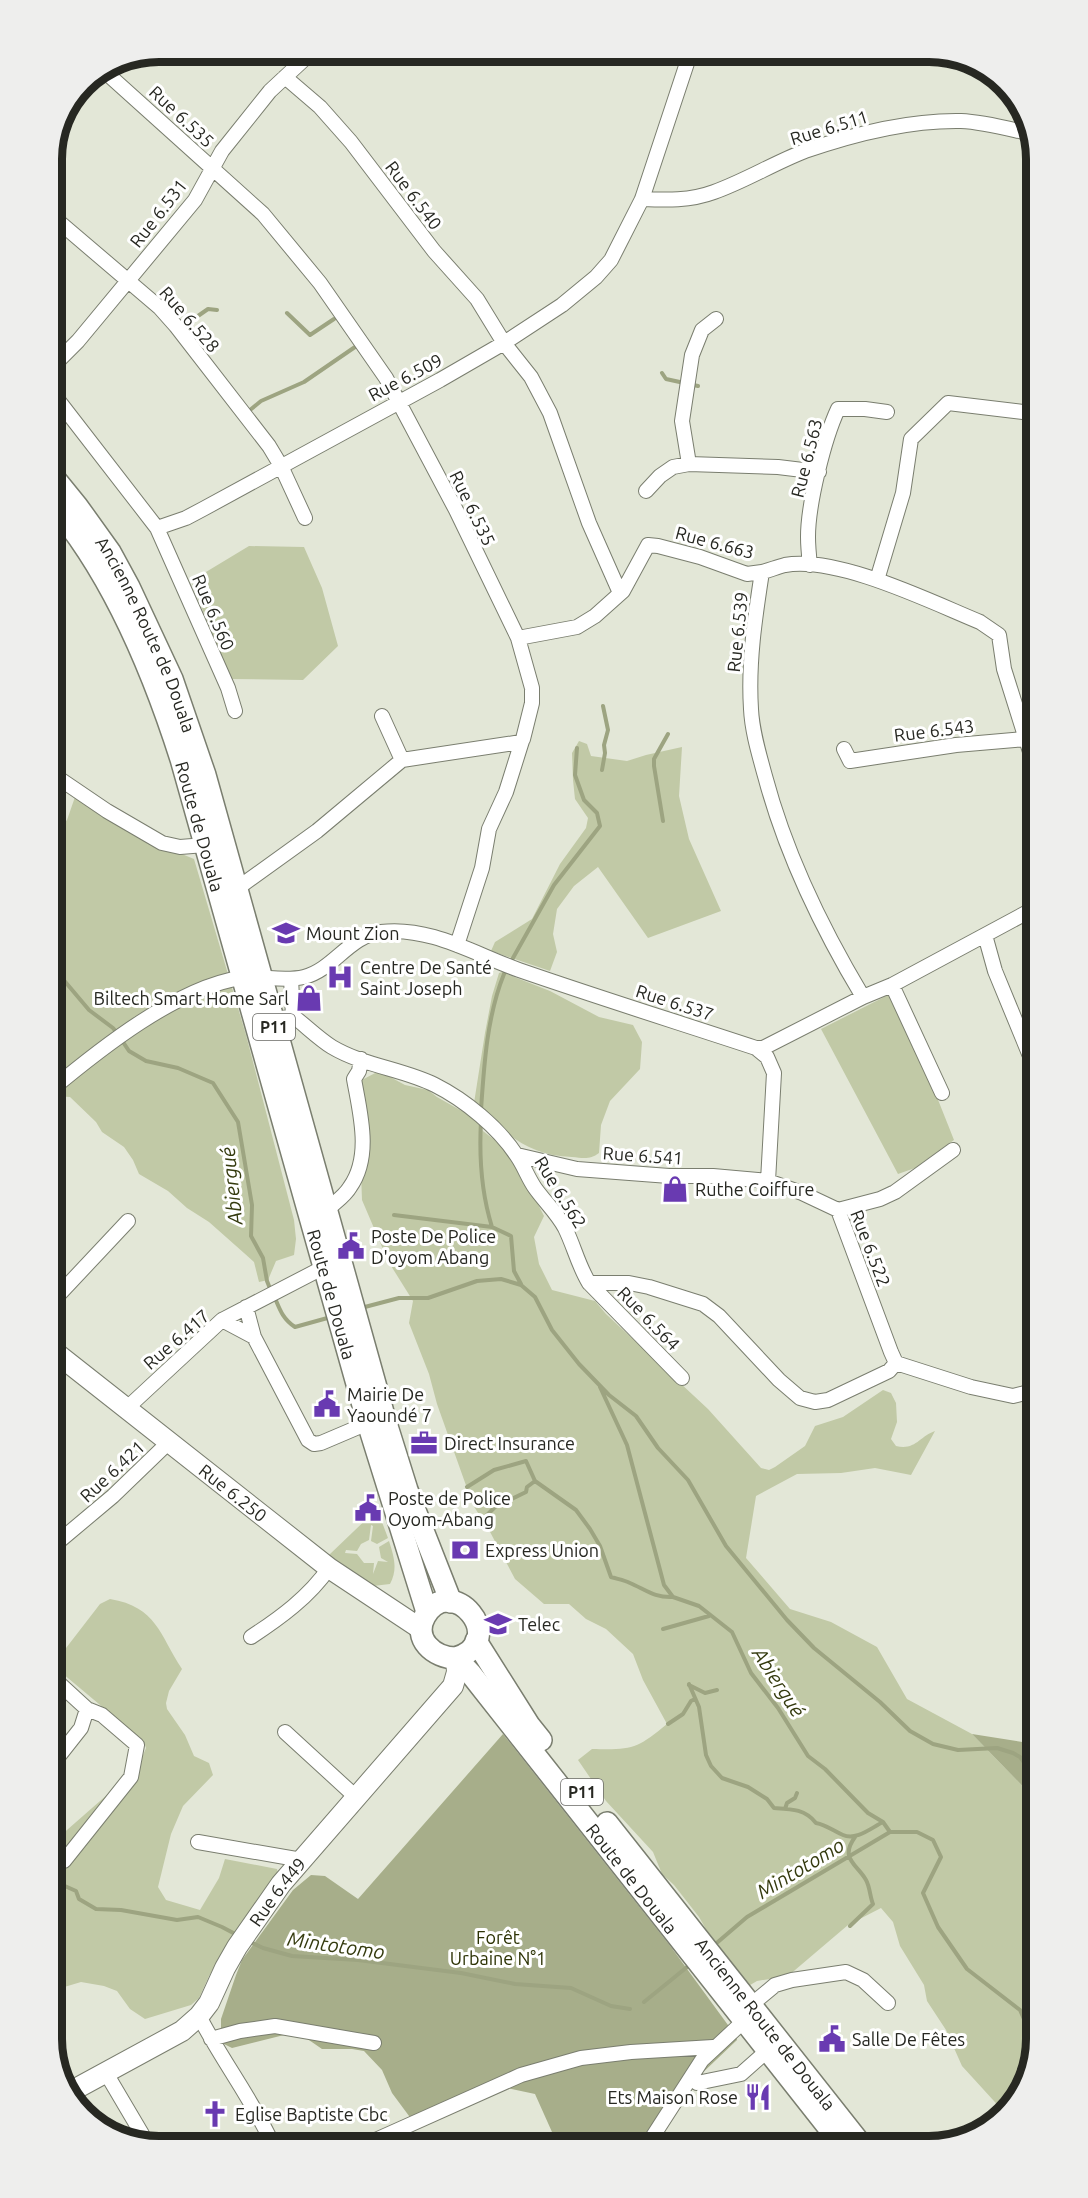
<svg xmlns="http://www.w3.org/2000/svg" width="1088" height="2198" font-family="Ubuntu,sans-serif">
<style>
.green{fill:#c1c9a6}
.forest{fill:#a7ae8a}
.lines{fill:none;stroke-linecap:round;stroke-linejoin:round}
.stream{stroke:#9da481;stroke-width:4}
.street-casing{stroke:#7a7e6f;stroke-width:16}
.secondary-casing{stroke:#7a7e6f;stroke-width:22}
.primary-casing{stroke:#7a7e6f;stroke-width:24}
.street{stroke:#fff;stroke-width:14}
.secondary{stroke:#fff;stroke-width:20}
.primary{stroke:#fff;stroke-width:21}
.labels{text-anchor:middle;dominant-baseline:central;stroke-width:6;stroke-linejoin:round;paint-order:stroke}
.shield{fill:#fff;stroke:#686864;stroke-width:1.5}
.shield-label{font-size:16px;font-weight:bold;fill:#272822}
.street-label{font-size:18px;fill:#272822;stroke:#fff}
.poi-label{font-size:18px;fill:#272822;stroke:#fff;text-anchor:start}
.park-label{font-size:18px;fill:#2d3305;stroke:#fff}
.water-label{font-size:20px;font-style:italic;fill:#353b0f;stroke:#fff}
.rim{fill:none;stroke:#272822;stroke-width:8}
</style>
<rect width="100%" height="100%" fill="#e3e7d7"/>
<path class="green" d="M249,546L304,547L322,588L338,646L303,680L230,679L191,581Z
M579,741L587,744L591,756L627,761L646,755L682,747L679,796L689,839L721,911L648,938L598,867L574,886L557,909L553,934L557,952L550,971L491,951L495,942L532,919L560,864L586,828L588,818L575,799L573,780L572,753Z
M75,797L155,843L194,859L246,1035L294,1220L296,1239L294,1255L276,1261L268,1280L259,1282L254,1262L244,1253L209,1222L187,1208L168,1191L139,1174L133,1160L124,1147L102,1132L96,1122L70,1097L54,1096L51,1093V826L60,827L67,820Z
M502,972L550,991L599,1017L633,1025L642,1042L640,1069L610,1101L601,1125L599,1153C590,1160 583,1158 572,1157C528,1156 504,1133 474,1103L485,1033L492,996L499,973Z
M890,994L925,1067L954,1140L915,1168L898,1174L821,1029Z
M379,1071L405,1085L428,1090L437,1097L467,1114L477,1122L483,1131L505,1148L515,1159L544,1216L534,1237L539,1264L552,1290L595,1301L606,1314L708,1409L761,1468L769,1470L775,1467L805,1446L815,1426L843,1417L883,1390L891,1393L896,1403L897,1422L891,1439L896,1446C915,1451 920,1436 935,1431L911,1475L875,1468L841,1473L797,1474L756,1496L746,1558L790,1609L831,1622L877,1647L907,1699L972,1734L1037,1801V2040L1019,2100L1004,2112L962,2066L946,2030L927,2001L924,1985L900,1946L893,1922L881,1908L848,1925L788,1976L757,1981L745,1988L730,1971L699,1917L674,1885L662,1874L653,1852L606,1801L578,1760L592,1749C632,1750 637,1749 667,1724L643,1680L633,1654L606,1629L586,1619L569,1604H544L515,1579L489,1530L473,1505L437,1404L429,1374L409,1323L413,1301L388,1261L362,1200L360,1146L368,1114L358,1082Z
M377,1509L388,1538L377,1544L371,1541L373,1526L371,1525L369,1540L361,1544L357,1551L346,1550L345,1553L357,1554L364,1563H374L373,1574L378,1561L388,1562L381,1558L379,1547L389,1541C394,1557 398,1569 390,1584L373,1586L329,1555Z
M110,1599C157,1607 159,1634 182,1669L169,1691L166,1703L167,1709L185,1735L194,1756L209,1763L213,1775L183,1806L171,1834L158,1887L166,1900L200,1910L219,1878L225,1859L277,1869L278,1873L255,1904L209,1976L199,1998L191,2005L145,2019L130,2009L117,1991L104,1986L81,1982L51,1991V1844L124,1780L140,1762L146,1748L144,1742L133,1737L112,1715L56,1668V1661L100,1604Z"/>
<path class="forest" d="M503,1734L671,1947L736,2036L737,2040L696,2079L648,2147H562L552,2132L535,2094L498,2086L412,2120L392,2093L382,2070L364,2051L352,2049H322L306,2038L288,2034L232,2048L224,2044L221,2039V2019L236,1975L242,1960L293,1890L311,1875L325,1876L358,1899Z
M972,1734L1035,1744L1037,1740V1801Z"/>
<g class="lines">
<path class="stream" d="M287,313L310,335L334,319
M185,325L208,309L217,310
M662,373L666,379L698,386
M250,410L261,401L304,382L355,347
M602,770L605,753L604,745L608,730L603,706
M663,821L654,766V759L668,734
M51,965L89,1010L113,1028L117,1033
M121,1039L129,1051L146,1061L178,1068L213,1083L238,1122L252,1205L251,1236L263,1258L267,1281L271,1291
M481,1110C484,1065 487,1016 504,974L554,885L600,826L597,813L584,800L575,775L577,748
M481,1121C479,1157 481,1192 492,1227
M394,1215L492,1227L511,1236L514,1271L521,1284
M275,1298C280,1310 283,1319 295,1327L331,1317
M361,1308L399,1298H428L477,1281L501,1279L521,1285L535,1297L552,1330L579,1364L609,1395L636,1416L658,1448L688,1480L726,1546L787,1620L814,1648L880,1702L910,1731L933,1744L958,1750L997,1748L1013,1753L1020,1757L1029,1769L1037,1789
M600,1387L627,1445L664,1585L673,1597L699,1606L732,1632L751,1673L778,1708L808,1756L825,1769L868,1813L883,1822L890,1832H917L933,1840L941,1857L923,1893L938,1927L967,1969L1020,2010L1033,2039L1034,2049
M467,1487L494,1470L526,1461L535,1481L576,1510L590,1529L600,1546L611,1577C617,1579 624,1580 630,1583C646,1590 655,1598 673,1597
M483,1519L495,1507L526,1492L527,1487L535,1481
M663,1629L709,1616
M689,1684L699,1707L706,1755L711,1766L722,1778L748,1787L767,1799L774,1808C791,1809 805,1809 816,1823C827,1825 833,1831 843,1835C856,1841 871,1828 883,1822
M689,1685L705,1693L717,1690
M668,1724L683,1714L691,1701L695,1699
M785,1809L787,1803L795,1798L797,1793
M51,1882L58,1883L76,1891L79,1899L96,1909L121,1910L177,1920L198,1917L222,1927L239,1936
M850,1926L873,1904C870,1897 870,1887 866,1880C857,1864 839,1859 855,1837
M248,1941L263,1948L292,1956L358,1960L461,1973L515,1984L571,1988L611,2006L630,2009
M712,1947L747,1917L890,1832
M644,2002L692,1963"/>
<defs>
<path id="street" d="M102,69L263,214L320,283L386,378L456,510L518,638L532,688V703L523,739L521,742L402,760L317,831L235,890
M285,77L320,107L351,142L434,251L477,299L504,343L531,377L550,413L589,523L620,593
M642,199C666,200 690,201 714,192C745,181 774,163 805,151C854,134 908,120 961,121C985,122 1009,129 1032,134
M51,215L160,308L176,326L269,446L281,466L305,518
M51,368L78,341L195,200L222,151L270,91L313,51
M51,391L157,528L186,518L203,509L440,380L504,343L562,305L596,277L611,260L642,199L691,51
M689,464L682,421L692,355L702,330L716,319
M646,491L660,476L673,467L689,464L778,467L819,472
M157,528L228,688L235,711
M810,565C809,556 808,546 808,537C808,504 824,439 838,409H865L887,412
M877,580L903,493L911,439L948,403L1023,412
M518,638L577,627L595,616L623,591L648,545L658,546L700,557L747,574L762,572
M382,716L402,760
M844,749L850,761L956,745L1037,738
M51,773L107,811L162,843L180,847L205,845
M985,935L995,971L1037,1073
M457,945L482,868L489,829L506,792L522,741
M291,979L293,1016
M892,985L942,1093
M863,997C821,927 786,855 765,776C759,754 752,731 751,709C748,663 755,617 762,572C770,570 777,567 785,565C838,556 929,601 980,622L999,635L1004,669L1037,774
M272,1020L293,1016C306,1026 319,1039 332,1047C364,1066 403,1069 435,1085C465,1100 499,1128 517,1156C524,1166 528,1178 535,1188C545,1202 557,1213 565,1228C574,1246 578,1265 589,1283H629L649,1287L703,1304L719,1316L779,1380L800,1398L815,1402L828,1400L889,1371L896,1363
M756,1048L767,1057L774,1073L768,1181L802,1193L838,1210L891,1352L896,1363L971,1387L1013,1396L1037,1390
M51,1090C100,1049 177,988 240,978C261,975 283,982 304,977C333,970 350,935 381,932C430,926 474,954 519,970C597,997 677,1022 756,1048H763L863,997L892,985L1037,907
M517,1155L577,1169L669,1176H713L768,1181
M327,1210C334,1203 345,1196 350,1187C372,1156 360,1113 354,1079L359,1071L361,1059
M838,1210L880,1199L895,1192L953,1150
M589,1283L682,1378
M51,1303L128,1221
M246,1307L254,1337
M222,1320L330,1264
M126,1409L222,1320L254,1337L308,1440L314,1444L321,1443L368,1423
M51,1548L113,1496L169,1442
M251,1637C280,1618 309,1597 329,1568
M51,1676L87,1709L102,1715L137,1745L131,1777L64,1861
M285,1732L357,1798
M51,1766L81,1728L87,1709
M198,1842L302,1860
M751,2005L775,1985L792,1980L846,1972L863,1980L888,2003
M199,2016C222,2061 253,2100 274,2147
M211,2039L240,2031L275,2026L374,2043
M106,2073L142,2134
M697,2083L741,2074L767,2051
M360,2147L521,2075L581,2058L631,2052L713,2047
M646,2147L702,2060L744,2021"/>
<g id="secondary">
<path id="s1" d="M51,1349L329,1568L421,1629"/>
<path id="s2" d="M68,2093L182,2031L199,2016L209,2003L225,1968L237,1947L281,1884L453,1686L457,1672L456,1658"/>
</g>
<g id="primary">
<path id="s3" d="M51,474L77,506L110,552L129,587L172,679L205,775L386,1423L407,1490L451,1602"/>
<path id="s4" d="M51,502C112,572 153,671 181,759L368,1423L427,1612"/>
<path d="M476,1641L529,1725L541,1740"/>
<path id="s5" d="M456,1658C511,1640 451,1571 425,1616C412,1639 434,1658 456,1658L471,1674L844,2147"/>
<path id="s6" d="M607,1823L863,2147"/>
</g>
</defs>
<use href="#street" class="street-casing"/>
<use href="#secondary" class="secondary-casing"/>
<use href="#primary" class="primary-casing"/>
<use href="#street" class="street"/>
<use href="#secondary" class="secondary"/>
<use href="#primary" class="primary"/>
</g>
<defs>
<symbol id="school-bare" viewBox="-9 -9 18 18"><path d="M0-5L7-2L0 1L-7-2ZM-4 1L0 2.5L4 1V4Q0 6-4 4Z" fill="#693ab1" stroke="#fff" stroke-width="2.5" paint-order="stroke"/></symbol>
<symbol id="hospital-bare" viewBox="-9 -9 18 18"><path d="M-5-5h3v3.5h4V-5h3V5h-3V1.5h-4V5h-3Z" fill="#693ab1" stroke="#fff" stroke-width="2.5" paint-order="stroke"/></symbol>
<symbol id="shop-bare" viewBox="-9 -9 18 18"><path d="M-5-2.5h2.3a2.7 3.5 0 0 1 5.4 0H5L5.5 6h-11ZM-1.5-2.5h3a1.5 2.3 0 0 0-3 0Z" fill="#693ab1" stroke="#fff" stroke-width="2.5" paint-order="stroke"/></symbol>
<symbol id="civic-bare" viewBox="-9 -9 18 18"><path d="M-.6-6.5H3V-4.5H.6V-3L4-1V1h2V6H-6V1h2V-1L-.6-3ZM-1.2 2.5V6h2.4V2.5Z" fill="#693ab1" stroke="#fff" stroke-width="2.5" paint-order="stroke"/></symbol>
<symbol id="office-bare" viewBox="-9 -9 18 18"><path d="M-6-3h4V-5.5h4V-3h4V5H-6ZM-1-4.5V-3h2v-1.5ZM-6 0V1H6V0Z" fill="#693ab1" stroke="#fff" stroke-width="2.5" paint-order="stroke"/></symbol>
<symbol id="bank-bare" viewBox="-9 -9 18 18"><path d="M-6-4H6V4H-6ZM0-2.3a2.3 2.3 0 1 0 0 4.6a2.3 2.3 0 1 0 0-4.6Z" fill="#693ab1" stroke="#fff" stroke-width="2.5" paint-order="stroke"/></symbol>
<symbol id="university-bare" viewBox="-9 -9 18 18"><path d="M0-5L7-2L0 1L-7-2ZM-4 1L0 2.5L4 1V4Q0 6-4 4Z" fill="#693ab1" stroke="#fff" stroke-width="2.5" paint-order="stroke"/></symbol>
<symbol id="restaurant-bare" viewBox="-9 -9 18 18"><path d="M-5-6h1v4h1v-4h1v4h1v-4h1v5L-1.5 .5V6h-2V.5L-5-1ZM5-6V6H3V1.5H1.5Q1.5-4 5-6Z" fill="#693ab1" stroke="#fff" stroke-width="2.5" paint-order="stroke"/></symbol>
<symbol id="church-bare" viewBox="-9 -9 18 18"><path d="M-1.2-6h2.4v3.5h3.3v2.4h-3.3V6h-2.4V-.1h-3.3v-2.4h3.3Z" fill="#693ab1" stroke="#fff" stroke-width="2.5" paint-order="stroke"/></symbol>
</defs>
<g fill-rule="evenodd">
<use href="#school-bare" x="267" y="914" width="38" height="38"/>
<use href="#hospital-bare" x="321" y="958" width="38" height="38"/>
<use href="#shop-bare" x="290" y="979" width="38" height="38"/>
<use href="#shop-bare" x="656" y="1170" width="38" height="38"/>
<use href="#civic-bare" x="332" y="1227" width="38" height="38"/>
<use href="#civic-bare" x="308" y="1385" width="38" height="38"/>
<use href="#office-bare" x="405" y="1424" width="38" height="38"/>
<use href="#civic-bare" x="349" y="1489" width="38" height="38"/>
<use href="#bank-bare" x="446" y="1531" width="38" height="38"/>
<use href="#university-bare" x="479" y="1605" width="38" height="38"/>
<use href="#civic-bare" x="813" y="2020" width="38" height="38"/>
<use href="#restaurant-bare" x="739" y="2078" width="38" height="38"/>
<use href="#church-bare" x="196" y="2095" width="38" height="38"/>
</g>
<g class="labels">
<g class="shield">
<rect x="253" y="1014" width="42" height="26" rx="4.5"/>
<rect x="561" y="1779" width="42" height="26" rx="4.5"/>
</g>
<g class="shield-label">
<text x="274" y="1027">P11</text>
<text x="582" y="1792">P11</text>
</g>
<g class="street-label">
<text transform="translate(182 116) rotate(43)">Rue 6.535</text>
<text transform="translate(829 127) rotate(-17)">Rue 6.511</text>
<text transform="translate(414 195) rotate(53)">Rue 6.540</text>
<text transform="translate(158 213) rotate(-52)">Rue 6.531</text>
<text transform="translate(190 319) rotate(49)">Rue 6.528</text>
<text transform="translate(405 377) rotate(-28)">Rue 6.509</text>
<text transform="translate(806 458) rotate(-76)">Rue 6.563</text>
<text transform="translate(473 508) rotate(64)">Rue 6.535</text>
<text transform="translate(715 542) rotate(15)">Rue 6.663</text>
<text transform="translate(214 612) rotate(67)">Rue 6.560</text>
<text transform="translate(737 632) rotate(-84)">Rue 6.539</text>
<text stroke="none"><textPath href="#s3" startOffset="188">Ancienne Route de Douala</textPath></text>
<text transform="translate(934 730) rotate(-7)">Rue 6.543</text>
<text stroke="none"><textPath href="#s4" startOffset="360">Route de Douala</textPath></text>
<text transform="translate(675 1002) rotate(18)">Rue 6.537</text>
<text transform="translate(643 1155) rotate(4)">Rue 6.541</text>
<text transform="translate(561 1192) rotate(58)">Rue 6.562</text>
<text transform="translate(871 1248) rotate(69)">Rue 6.522</text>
<text stroke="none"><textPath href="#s4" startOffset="846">Route de Douala</textPath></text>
<text transform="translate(649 1318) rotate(46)">Rue 6.564</text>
<text transform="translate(176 1339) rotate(-41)">Rue 6.417</text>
<text transform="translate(112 1471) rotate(-43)">Rue 6.421</text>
<text stroke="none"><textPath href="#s1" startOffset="232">Rue 6.250</textPath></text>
<text stroke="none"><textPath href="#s5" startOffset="459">Route de Douala</textPath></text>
<text stroke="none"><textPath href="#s2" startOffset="300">Rue 6.449</textPath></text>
<text stroke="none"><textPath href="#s6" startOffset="256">Ancienne Route de Douala</textPath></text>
</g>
<g class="poi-label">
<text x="306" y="933">Mount Zion</text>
<text x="360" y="967">Centre De Santé<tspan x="360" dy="21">Saint Joseph</tspan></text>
<text x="289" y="998" text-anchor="end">Biltech Smart Home Sarl</text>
<text x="695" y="1189">Ruthe Coiffure</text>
<text x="371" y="1236">Poste De Police<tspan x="371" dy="21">D'oyom Abang</tspan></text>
<text x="347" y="1394">Mairie De<tspan x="347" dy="21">Yaoundé 7</tspan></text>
<text x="444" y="1443">Direct Insurance</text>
<text x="388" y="1498">Poste de Police<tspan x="388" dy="21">Oyom-Abang</tspan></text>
<text x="485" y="1550">Express Union</text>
<text x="518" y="1624">Telec</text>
<text x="852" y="2039">Salle De Fêtes</text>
<text x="738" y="2097" text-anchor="end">Ets Maison Rose</text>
<text x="235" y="2114">Eglise Baptiste Cbc</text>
</g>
<g class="park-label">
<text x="498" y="1937">Forêt<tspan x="498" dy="21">Urbaine N°1</tspan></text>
</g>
<g class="water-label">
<text transform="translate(231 1186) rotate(-96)">Abiergué</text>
<text transform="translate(779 1682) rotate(57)">Abiergué</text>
<text transform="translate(800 1868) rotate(-31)">Mintotomo</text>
<text transform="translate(336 1945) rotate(8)">Mintotomo</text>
</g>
</g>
<path d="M0 0H1088V2198H0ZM159 62H929A97 97 0 0 1 1026 159V2039A97 97 0 0 1 929 2136H159A97 97 0 0 1 62 2039V159A97 97 0 0 1 159 62Z" fill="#eeeeed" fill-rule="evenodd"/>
<path class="rim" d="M159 62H929A97 97 0 0 1 1026 159V2039A97 97 0 0 1 929 2136H159A97 97 0 0 1 62 2039V159A97 97 0 0 1 159 62Z"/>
</svg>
